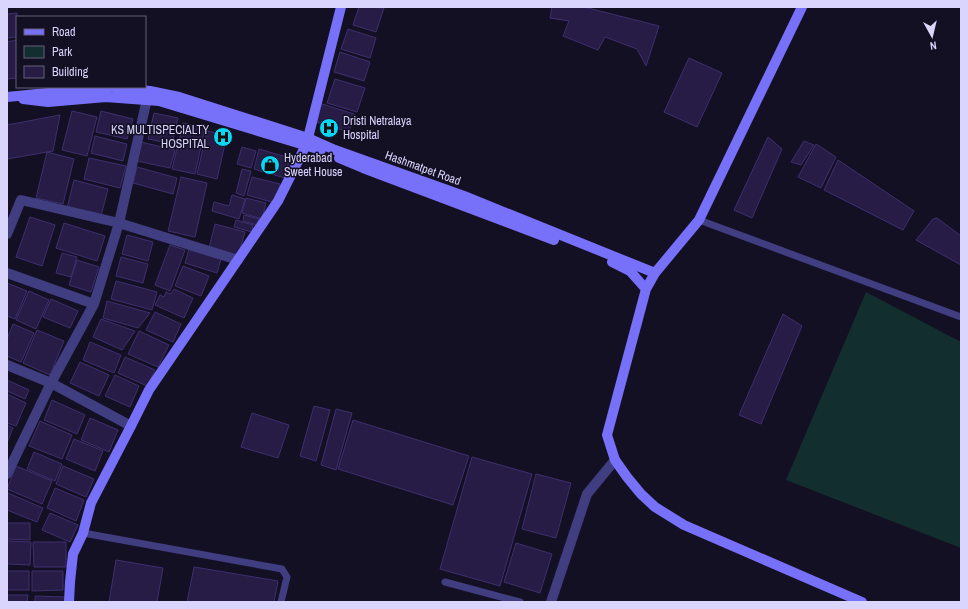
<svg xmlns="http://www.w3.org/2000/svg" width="968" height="609" font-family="'Archivo Narrow',sans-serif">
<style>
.green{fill:#132e2e}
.building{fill:#261c45;stroke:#3e2f70}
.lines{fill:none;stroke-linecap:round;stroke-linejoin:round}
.lane{stroke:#413d81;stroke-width:7}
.street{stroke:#413d81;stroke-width:10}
.secondary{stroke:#7770f9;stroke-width:10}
.labels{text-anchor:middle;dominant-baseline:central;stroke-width:3;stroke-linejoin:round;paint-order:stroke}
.poi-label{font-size:12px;fill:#dad5fd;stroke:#141024;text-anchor:start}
.street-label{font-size:12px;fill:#dad5fd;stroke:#141024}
</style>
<rect width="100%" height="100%" fill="#141024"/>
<path class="green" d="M866,292L961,342V548L786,480Z"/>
<path class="building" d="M359,7L384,8L376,32L353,25Z
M552,7H584L659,26L646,66L637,49L605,37L598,50L563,36L569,21L550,18Z
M17,13V37L7,38V14Z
M348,29L376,38L370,58L341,49Z
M17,40V78L7,79V42Z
M340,52L370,62L364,81L334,72Z
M689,58L722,73L697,127L664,112Z
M335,79L365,88L357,112L327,103Z
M319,103L354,114L349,132L313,121Z
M72,111L97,117L87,156L62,150Z
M101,111L133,119L127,139L96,132Z
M154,113L178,118L172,144L148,139Z
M60,115L53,151L7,159V125Z
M183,123L205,128L195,174L172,169Z
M207,131L227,135L217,179L197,174Z
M95,136L127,144L123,161L91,153Z
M768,137L782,149L752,218L734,210Z
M804,141L814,145L801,165L791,162Z
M141,142L175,150L170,168L137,161Z
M816,144L836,157L821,188L798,177Z
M242,147L256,151L251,168L237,164Z
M259,149L290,158L285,178L254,169Z
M47,152L74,159L63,204L36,198Z
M89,158L126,166L120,188L84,179Z
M838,160L914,211L903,230L824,190Z
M137,167L177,178L173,194L133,183Z
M242,169L251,171L244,196L236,193Z
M181,177L207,183L195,237L168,231Z
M252,177L280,184L275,203L247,195Z
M74,180L108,189L101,216L67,208Z
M232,195L245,199L239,219L212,211L214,202L229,206Z
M246,198L266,203L262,219L242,213Z
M244,215L259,219L257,225L243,221Z
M30,217L55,225L42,266L16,257Z
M937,218L961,236V265L916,240L933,219Z
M236,220L253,225L252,232L234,227Z
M64,223L105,236L97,261L56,248Z
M215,224L245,232L238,256L209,248Z
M127,235L153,242L148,261L122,254Z
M170,245L185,250L170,291L155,285Z
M189,249L221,259L217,273L185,263Z
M62,253L77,257L71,277L56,273Z
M121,257L148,264L143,283L116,276Z
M77,260L99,267L91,292L69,285Z
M183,266L209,276L201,296L175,286Z
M116,281L157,292L152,310L111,299Z
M7,283L27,291L15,319L7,316Z
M174,289L193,298L184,318L155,305L160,295L164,297L166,292L171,294Z
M29,291L49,300L36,329L16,320Z
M51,299L78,311L70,328L43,317Z
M107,301L150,313L138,328L103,318Z
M155,312L181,324L173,342L146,330Z
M783,314L802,326L761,424L739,415Z
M101,319L135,331L122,350L93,337Z
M13,324L34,333L21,362L7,356V339Z
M37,330L64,341L50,375L23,363Z
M139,331L169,345L158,367L128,354Z
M90,342L121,355L114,373L83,360Z
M125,357L155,370L147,386L118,373Z
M80,362L109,375L99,396L70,383Z
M115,375L139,386L130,407L105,396Z
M7,380L29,390L25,399L7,391Z
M7,394L26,403L16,426L7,423Z
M52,400L85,415L77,434L44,420Z
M314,406L330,410L316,461L300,456Z
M336,409L352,413L336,470L321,465Z
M252,413L289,425L278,458L241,447Z
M90,418L118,430L109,452L81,440Z
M353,420L469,456L453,505L338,469Z
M40,421L72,435L62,459L29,446Z
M7,425L13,428L7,443Z
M74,439L103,451L95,471L66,459Z
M34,452L62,464L55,481L27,469Z
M472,457L532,474L500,586L440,569Z
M16,466L52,481L42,504L7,489Z
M63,466L94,479L86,497L56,484Z
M536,474L571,483L556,538L522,529Z
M55,488L84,500L76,521L47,508Z
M8,493L43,508L37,522L7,510V496Z
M50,513L78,525L70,542L42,530Z
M7,523H30V540L7,539Z
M7,541L31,542L30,565L7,564Z
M33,542H66V567H34Z
M516,543L552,554L540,593L504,582Z
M116,560L163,568L157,602H109Z
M194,567L278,581L274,602H187Z
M7,571H29V590H7Z
M32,571H63V590L32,591Z
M7,595H28L27,602H7Z
M35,596L65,597V602H35Z"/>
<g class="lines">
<path class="lane" d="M699,220L961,317
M83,533L282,569L287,577L281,602
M445,582L520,602"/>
<path class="street" d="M7,234L21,200L119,223L238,260
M7,273L94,304
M7,365L51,383L131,426
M7,474L51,383L94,304L119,223L147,99
M551,602L587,494L615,460"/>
<path class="secondary" d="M802,7L699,220L655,273L646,289L607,435L615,460L627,477L641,494L655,507L684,525L862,602
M7,97L109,87L150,91L179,97L308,138L335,150L464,196L655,273
M23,99L48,102L106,97L159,101L321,150
M308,138L341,7
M339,158L363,168L554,240
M612,262L630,271L646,289
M69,602L70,582L73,554L83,533L91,503L131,426L149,390L278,201L306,145"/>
</g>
<defs>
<symbol id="hospital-disc" viewBox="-11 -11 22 22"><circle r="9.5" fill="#0ad7f4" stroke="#141024"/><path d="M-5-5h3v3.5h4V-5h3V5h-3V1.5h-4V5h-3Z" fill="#111"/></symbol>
<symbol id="shop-disc" viewBox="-11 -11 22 22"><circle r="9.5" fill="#0ad7f4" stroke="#141024"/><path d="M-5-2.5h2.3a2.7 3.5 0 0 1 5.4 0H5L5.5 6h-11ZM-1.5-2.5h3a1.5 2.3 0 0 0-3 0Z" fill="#111"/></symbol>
</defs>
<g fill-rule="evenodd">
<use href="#hospital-disc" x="318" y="117" width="22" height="22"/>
<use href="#hospital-disc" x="212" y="126" width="22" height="22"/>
<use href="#shop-disc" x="259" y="154" width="22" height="22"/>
</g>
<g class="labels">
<g class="poi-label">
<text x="343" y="121">Dristi Netralaya<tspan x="343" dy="14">Hospital</tspan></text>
<text x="209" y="130" text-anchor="end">KS MULTISPECIALTY<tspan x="209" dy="14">HOSPITAL</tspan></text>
<text x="284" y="158">Hyderabad<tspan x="284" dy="14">Sweet House</tspan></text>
</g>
<g class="street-label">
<text transform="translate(423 168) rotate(20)">Hashmatpet Road</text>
</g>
</g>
<rect width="968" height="609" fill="none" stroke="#dad5fd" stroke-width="16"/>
<rect x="16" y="16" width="130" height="72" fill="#141024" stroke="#635f7b"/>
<rect x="24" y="29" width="20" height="6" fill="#7770f9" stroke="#635f7b"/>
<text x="52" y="36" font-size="12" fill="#dad5fd">Road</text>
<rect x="24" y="46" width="20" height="12" fill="#132e2e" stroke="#635f7b"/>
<text x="52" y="56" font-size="12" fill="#dad5fd">Park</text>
<rect x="24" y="66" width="20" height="12" fill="#261c45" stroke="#635f7b"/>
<text x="52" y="76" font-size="12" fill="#dad5fd">Building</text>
<g transform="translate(932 36) rotate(172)" stroke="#141024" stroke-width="3" paint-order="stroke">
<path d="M0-3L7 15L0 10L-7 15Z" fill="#dad5fd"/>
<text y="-6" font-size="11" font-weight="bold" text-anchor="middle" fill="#dad5fd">N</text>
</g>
</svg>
